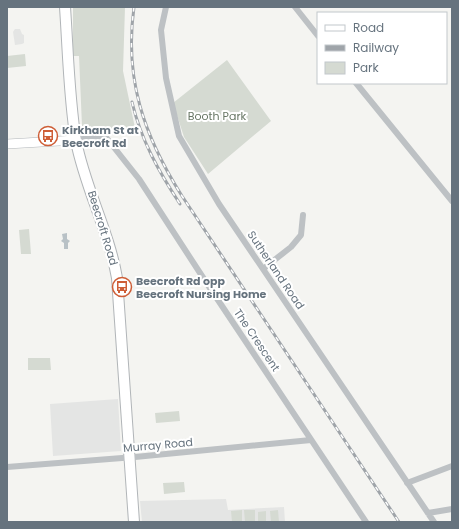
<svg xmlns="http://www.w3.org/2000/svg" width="459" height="529" font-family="Poppins,sans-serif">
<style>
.built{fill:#e4e5e4}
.green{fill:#d5dad2}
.water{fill:#b8c1c6}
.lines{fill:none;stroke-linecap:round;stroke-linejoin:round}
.secondary-casing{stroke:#b2b6ba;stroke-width:10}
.primary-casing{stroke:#b1b5b8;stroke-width:12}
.street{stroke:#bdc1c4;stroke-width:6}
.secondary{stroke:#fff;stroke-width:9}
.primary{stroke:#fff;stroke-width:10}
.rail-casing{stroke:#9fa4a9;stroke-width:3}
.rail{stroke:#fff;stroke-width:1.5;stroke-dasharray:4.5;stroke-linecap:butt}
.labels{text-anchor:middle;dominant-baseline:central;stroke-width:4;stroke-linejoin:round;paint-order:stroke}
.park-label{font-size:11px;fill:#677664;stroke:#fff}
.poi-label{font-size:11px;font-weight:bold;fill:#66737e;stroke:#fff;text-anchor:start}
.street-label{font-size:11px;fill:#66737e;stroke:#fff}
</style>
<rect width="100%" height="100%" fill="#f4f4f1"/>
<path class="built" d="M15,29H20L22,34L24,35V43L22,44L15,45L13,32Z
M118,399L121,451L53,456L50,404Z
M226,499L228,510L284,507L285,522H142L140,501Z"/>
<path class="green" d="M73,7H125L123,71L135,128L102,132L100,130H84L82,126L79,56H73Z
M25,54L26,66L7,68V56Z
M227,60L271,121L208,174L184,137L173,103Z
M29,229L31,254H21L19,230Z
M28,358H50L51,370H28Z
M179,411L180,421L156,423L155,413Z
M184,482L185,492L164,494L163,483Z
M242,510V522H232L231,511Z
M244,510H255V522H245Z
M278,510L279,522H271L270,511Z
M266,511V522H258V512Z"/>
<path class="water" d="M67,233V239L70,241L68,243V249H64V243L61,241L63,239L62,234Z"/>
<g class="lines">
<defs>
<path id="secondary" d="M7,144L76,140"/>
<path id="primary" d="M65,7C68,50 69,99 76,141C85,188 109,231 117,278L134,522"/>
</defs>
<use href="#secondary" class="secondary-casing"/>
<use href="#primary" class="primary-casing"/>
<path class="street" d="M166,7L161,30L166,78L179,136L219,204L434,522
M295,7L318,36
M356,83L452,201
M76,140L105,136L139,179L202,276L366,522
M263,269L291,247L301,235L303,215
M7,467L135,457L311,440
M407,483L452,466
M428,513L452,509"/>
<use href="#secondary" class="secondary"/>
<use href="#primary" class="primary"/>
<defs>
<path id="rail" d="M134,7C124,79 144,136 182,196L399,522
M132,102C141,140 159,172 180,204"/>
</defs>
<use href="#rail" class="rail-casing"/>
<use href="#rail" class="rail"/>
</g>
<defs>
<symbol id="bus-ring" viewBox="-11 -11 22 22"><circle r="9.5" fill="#fff" stroke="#ce5e37" stroke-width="1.5"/><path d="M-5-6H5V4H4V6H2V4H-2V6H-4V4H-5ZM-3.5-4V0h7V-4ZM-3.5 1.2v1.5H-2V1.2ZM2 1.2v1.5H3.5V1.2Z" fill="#ce5e37"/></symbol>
</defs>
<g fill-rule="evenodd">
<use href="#bus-ring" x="37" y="125" width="22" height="22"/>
<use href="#bus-ring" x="111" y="276" width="22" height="22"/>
</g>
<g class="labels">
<g class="park-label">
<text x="217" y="116">Booth Park</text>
</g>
<g class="poi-label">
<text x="62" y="130">Kirkham St at<tspan x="62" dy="13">Beecroft Rd</tspan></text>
<text x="136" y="281">Beecroft Rd opp<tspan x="136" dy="13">Beecroft Nursing Home</tspan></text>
</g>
<g class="street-label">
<text transform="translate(103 228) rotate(73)">Beecroft Road</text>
<text transform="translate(276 270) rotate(56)">Sutherland Road</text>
<text transform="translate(257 340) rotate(56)">The Crescent</text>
<text transform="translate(158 445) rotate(-5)">Murray Road</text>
</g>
</g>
<rect width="459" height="529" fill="none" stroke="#66737e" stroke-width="16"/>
<rect x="317" y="12" width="130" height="72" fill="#ffffff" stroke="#c2c7cb"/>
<rect x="325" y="25" width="20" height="6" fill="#ffffff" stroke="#c2c7cb"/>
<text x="353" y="32" font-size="12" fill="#66737e">Road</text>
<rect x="325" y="45" width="20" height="6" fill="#9fa4a9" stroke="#c2c7cb"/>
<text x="353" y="52" font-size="12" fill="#66737e">Railway</text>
<rect x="325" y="62" width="20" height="12" fill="#d5dad2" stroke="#c2c7cb"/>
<text x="353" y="72" font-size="12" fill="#66737e">Park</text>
</svg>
